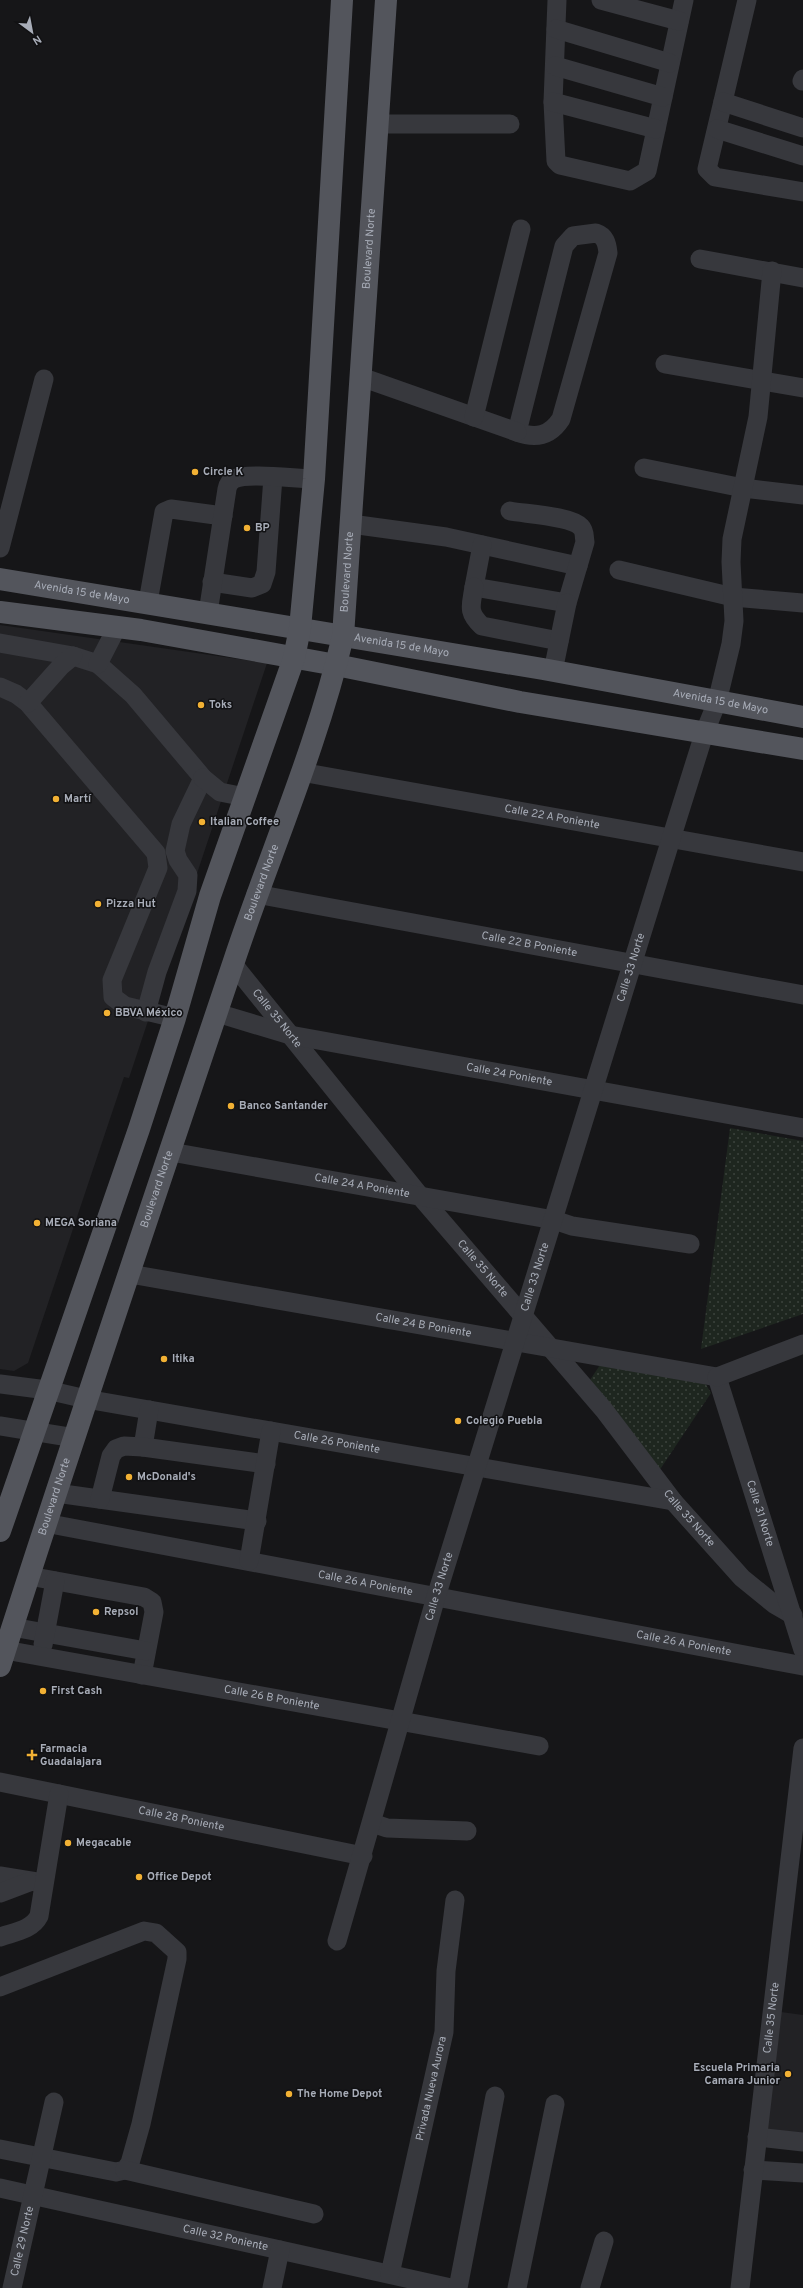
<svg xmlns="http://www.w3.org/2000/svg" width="803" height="2288" font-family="Overpass,sans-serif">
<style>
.built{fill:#222225}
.park{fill:url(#park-dots)}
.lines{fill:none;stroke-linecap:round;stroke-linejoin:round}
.minor{stroke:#37383d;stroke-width:19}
.major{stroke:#53555c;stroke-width:22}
.poi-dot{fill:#f2b134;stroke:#111113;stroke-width:1.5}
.labels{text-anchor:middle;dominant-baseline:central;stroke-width:3;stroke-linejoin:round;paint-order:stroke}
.street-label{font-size:11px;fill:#a8adb8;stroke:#111113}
.poi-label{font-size:11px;font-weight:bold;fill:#a8adb8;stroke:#111113;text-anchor:start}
</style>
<defs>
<pattern id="park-dots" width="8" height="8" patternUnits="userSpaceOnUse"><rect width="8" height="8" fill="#1e261f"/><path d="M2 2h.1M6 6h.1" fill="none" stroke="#3c433d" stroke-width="1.8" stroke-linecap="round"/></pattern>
</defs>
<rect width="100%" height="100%" fill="#161618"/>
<path class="built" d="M0,625L267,663L129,1078L124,1077L28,1363L14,1371L0,1369Z
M781,2012L803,2015V2138L766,2133Z"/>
<path class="park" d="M730,1128L803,1141V1314L701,1349Z
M600,1365L704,1381L711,1393L659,1471L590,1380Z"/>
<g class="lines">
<g class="minor">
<path d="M557,0L553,102L556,161L560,165L630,181L647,171L684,0"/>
<path d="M601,0L679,21"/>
<path d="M747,0L707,169L715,177L803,192"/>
<path d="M556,29L670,63"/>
<path d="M555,66L663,97"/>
<path d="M802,81L803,79"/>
<path d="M553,102L656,129"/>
<path d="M723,102L803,128"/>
<path d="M378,124H510"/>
<path d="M717,129L803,156"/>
<path d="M596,233C605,236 607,243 608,253L561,419C550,436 536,439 517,432L564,246L573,236Z"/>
<path d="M700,259L803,278"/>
<path d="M665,364L803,388"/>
<path d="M361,377L517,432"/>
<path d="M474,417L521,229"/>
<path d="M644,468L743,488L803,495"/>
<path d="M351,524L446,537L578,566"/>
<path d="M482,545L474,587L567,603L585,542C584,537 585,531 581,527C571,516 526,514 510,511"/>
<path d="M0,548L44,379"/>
<path d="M619,570L733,597L803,603"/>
<path d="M212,582L252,588L262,584L266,572L273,477"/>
<path d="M474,587C471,606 467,612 482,626L559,641"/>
<path d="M148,602L164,512L171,509L223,516"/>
<path d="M208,613L227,489C228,484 230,481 234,479C248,472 297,479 314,479"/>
<path d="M0,643L73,656L98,664L133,695L203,778L181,824L175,851L178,860L188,875L187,891L157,972L146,1012"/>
<path d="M98,664L117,627"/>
<path d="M553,671L567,603"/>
<path d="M0,687L16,694L28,703L156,853L158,868L112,980L113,997L125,1006L175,1018"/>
<path d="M28,703L61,666L73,656"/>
<path id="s1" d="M301,772L803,862"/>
<path d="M203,778L220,792L245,797"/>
<path id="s2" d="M256,894L803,995"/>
<path id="s3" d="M233,964L420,1196L604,1410L673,1501L742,1578L774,1604L793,1615"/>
<path id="s4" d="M217,1013L290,1035L803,1128"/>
<path id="s5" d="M171,1152L554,1220L572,1226L690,1244"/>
<path id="s6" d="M130,1274L717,1377"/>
<path id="s7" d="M717,1377L803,1650"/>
<path d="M717,1377L803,1344"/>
<path id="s8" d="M0,1384L47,1390L86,1399L673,1501"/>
<path d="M0,1426L75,1438"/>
<path d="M143,1447L149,1410"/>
<path d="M56,1493L257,1521"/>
<path d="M100,1499L111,1456L116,1449L124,1446L143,1447L266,1464"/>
<path id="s9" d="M45,1523L803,1666"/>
<path d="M249,1561L271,1431"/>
<path d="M29,1576L144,1597L152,1602L154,1612L142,1675"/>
<path d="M12,1627L146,1651"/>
<path d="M43,1645L55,1581"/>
<path id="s10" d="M5,1650L539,1746"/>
<path id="s11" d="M0,1782L363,1856"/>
<path d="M372,1823L387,1828L467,1831"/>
<path d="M0,1876L43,1883"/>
<path d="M0,1893L29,1882"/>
<path d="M0,1937C14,1932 32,1930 39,1916L59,1794"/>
<path id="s12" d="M337,1941L436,1597L671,839L704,734L717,702L731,644L734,621L731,562L732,539L758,417L772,271"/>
<path d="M0,1987L144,1931L156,1933L177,1952V1959L141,2124L130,2163L125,2170L116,2172L0,2149"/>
<path d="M757,2137L803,2142"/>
<path d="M125,2170L314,2214"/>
<path d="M753,2170L803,2173"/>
<path id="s13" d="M0,2188L451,2288"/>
<path id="s14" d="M390,2274L444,2032L446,1971L455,1900"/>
<path id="s15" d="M12,2288L54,2102"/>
<path d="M272,2288L280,2250"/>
<path d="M458,2288L495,2096"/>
<path d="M517,2288L555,2104"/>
<path d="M590,2288L604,2241"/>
<path id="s16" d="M740,2288L803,1748"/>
</g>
<g class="major">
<path id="s17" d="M0,579L543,669L803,717"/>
<path d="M0,612L141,630L336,665L520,702L803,749"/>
<path d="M0,1531L139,1129L175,1018L210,896L294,658L300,628L314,479L342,0"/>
<path id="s18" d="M0,1666C75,1430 155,1196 234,961C270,853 317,747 343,636L386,0"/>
</g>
</g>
<g class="poi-dot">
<circle cx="195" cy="472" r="4"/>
<circle cx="247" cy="528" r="4"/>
<circle cx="201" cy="705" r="4"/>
<circle cx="56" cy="799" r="4"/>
<circle cx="202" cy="822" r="4"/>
<circle cx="98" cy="904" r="4"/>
<circle cx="107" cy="1013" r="4"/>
<circle cx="231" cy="1106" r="4"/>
<circle cx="37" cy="1223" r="4"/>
<circle cx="164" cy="1359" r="4"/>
<circle cx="458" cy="1421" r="4"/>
<circle cx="129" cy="1477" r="4"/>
<circle cx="96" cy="1612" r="4"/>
<circle cx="43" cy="1691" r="4"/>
<path d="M30 1749h4v4h4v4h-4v4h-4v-4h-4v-4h4z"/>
<circle cx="68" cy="1843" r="4"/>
<circle cx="139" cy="1877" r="4"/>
<circle cx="788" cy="2074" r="4"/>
<circle cx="289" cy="2094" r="4"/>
</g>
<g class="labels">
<g class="street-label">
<text stroke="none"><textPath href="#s18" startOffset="1474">Boulevard Norte</textPath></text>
<text stroke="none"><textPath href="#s18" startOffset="1150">Boulevard Norte</textPath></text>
<text stroke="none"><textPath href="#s17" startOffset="83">Avenida 15 de Mayo</textPath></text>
<text stroke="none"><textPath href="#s17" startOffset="407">Avenida 15 de Mayo</textPath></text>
<text stroke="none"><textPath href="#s17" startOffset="731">Avenida 15 de Mayo</textPath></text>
<text stroke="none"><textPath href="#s1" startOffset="255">Calle 22 A Poniente</textPath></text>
<text stroke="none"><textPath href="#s18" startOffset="826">Boulevard Norte</textPath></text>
<text stroke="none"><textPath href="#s2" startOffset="278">Calle 22 B Poniente</textPath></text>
<text stroke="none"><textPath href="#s12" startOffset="1017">Calle 33 Norte</textPath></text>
<text stroke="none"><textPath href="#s3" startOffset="70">Calle 35 Norte</textPath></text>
<text stroke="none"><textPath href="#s4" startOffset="299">Calle 24 Poniente</textPath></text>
<text stroke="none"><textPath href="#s5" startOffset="194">Calle 24 A Poniente</textPath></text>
<text stroke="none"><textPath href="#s18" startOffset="502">Boulevard Norte</textPath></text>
<text stroke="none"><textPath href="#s3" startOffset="394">Calle 35 Norte</textPath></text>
<text stroke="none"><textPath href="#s12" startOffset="693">Calle 33 Norte</textPath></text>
<text stroke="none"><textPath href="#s6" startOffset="298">Calle 24 B Poniente</textPath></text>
<text stroke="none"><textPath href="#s8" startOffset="342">Calle 26 Poniente</textPath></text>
<text stroke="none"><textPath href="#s18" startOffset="178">Boulevard Norte</textPath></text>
<text stroke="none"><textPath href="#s7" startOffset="143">Calle 31 Norte</textPath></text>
<text stroke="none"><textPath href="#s3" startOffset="718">Calle 35 Norte</textPath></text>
<text stroke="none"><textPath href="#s9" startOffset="326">Calle 26 A Poniente</textPath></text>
<text stroke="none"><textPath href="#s12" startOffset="369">Calle 33 Norte</textPath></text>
<text stroke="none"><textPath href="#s9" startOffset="650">Calle 26 A Poniente</textPath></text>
<text stroke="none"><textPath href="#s10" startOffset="271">Calle 26 B Poniente</textPath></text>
<text stroke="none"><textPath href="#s11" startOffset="185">Calle 28 Poniente</textPath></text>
<text stroke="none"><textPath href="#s16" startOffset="272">Calle 35 Norte</textPath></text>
<text stroke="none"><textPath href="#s14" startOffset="190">Privada Nueva Aurora</textPath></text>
<text stroke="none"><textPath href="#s13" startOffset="231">Calle 32 Poniente</textPath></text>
<text stroke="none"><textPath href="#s15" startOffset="48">Calle 29 Norte</textPath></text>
</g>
<g class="poi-label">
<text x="203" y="472">Circle K</text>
<text x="255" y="528">BP</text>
<text x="209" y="705">Toks</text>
<text x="64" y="799">Martí</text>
<text x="210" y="822">Italian Coffee</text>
<text x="106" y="904">Pizza Hut</text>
<text x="115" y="1013">BBVA México</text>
<text x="239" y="1106">Banco Santander</text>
<text x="45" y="1223">MEGA Soriana</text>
<text x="172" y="1359">Itika</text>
<text x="466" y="1421">Colegio Puebla</text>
<text x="137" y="1477">McDonald's</text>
<text x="104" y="1612">Repsol</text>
<text x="51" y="1691">First Cash</text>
<text x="40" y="1749">Farmacia<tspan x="40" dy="13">Guadalajara</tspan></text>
<text x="76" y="1843">Megacable</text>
<text x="147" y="1877">Office Depot</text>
<text x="780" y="2068" text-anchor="end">Escuela Primaria<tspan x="780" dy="13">Camara Junior</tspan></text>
<text x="297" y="2094">The Home Depot</text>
</g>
</g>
<g transform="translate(32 32) rotate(148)" stroke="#111113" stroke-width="3" paint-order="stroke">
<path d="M0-3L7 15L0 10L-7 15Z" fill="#a8adb8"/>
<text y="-6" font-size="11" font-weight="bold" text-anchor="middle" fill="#a8adb8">N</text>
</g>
</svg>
